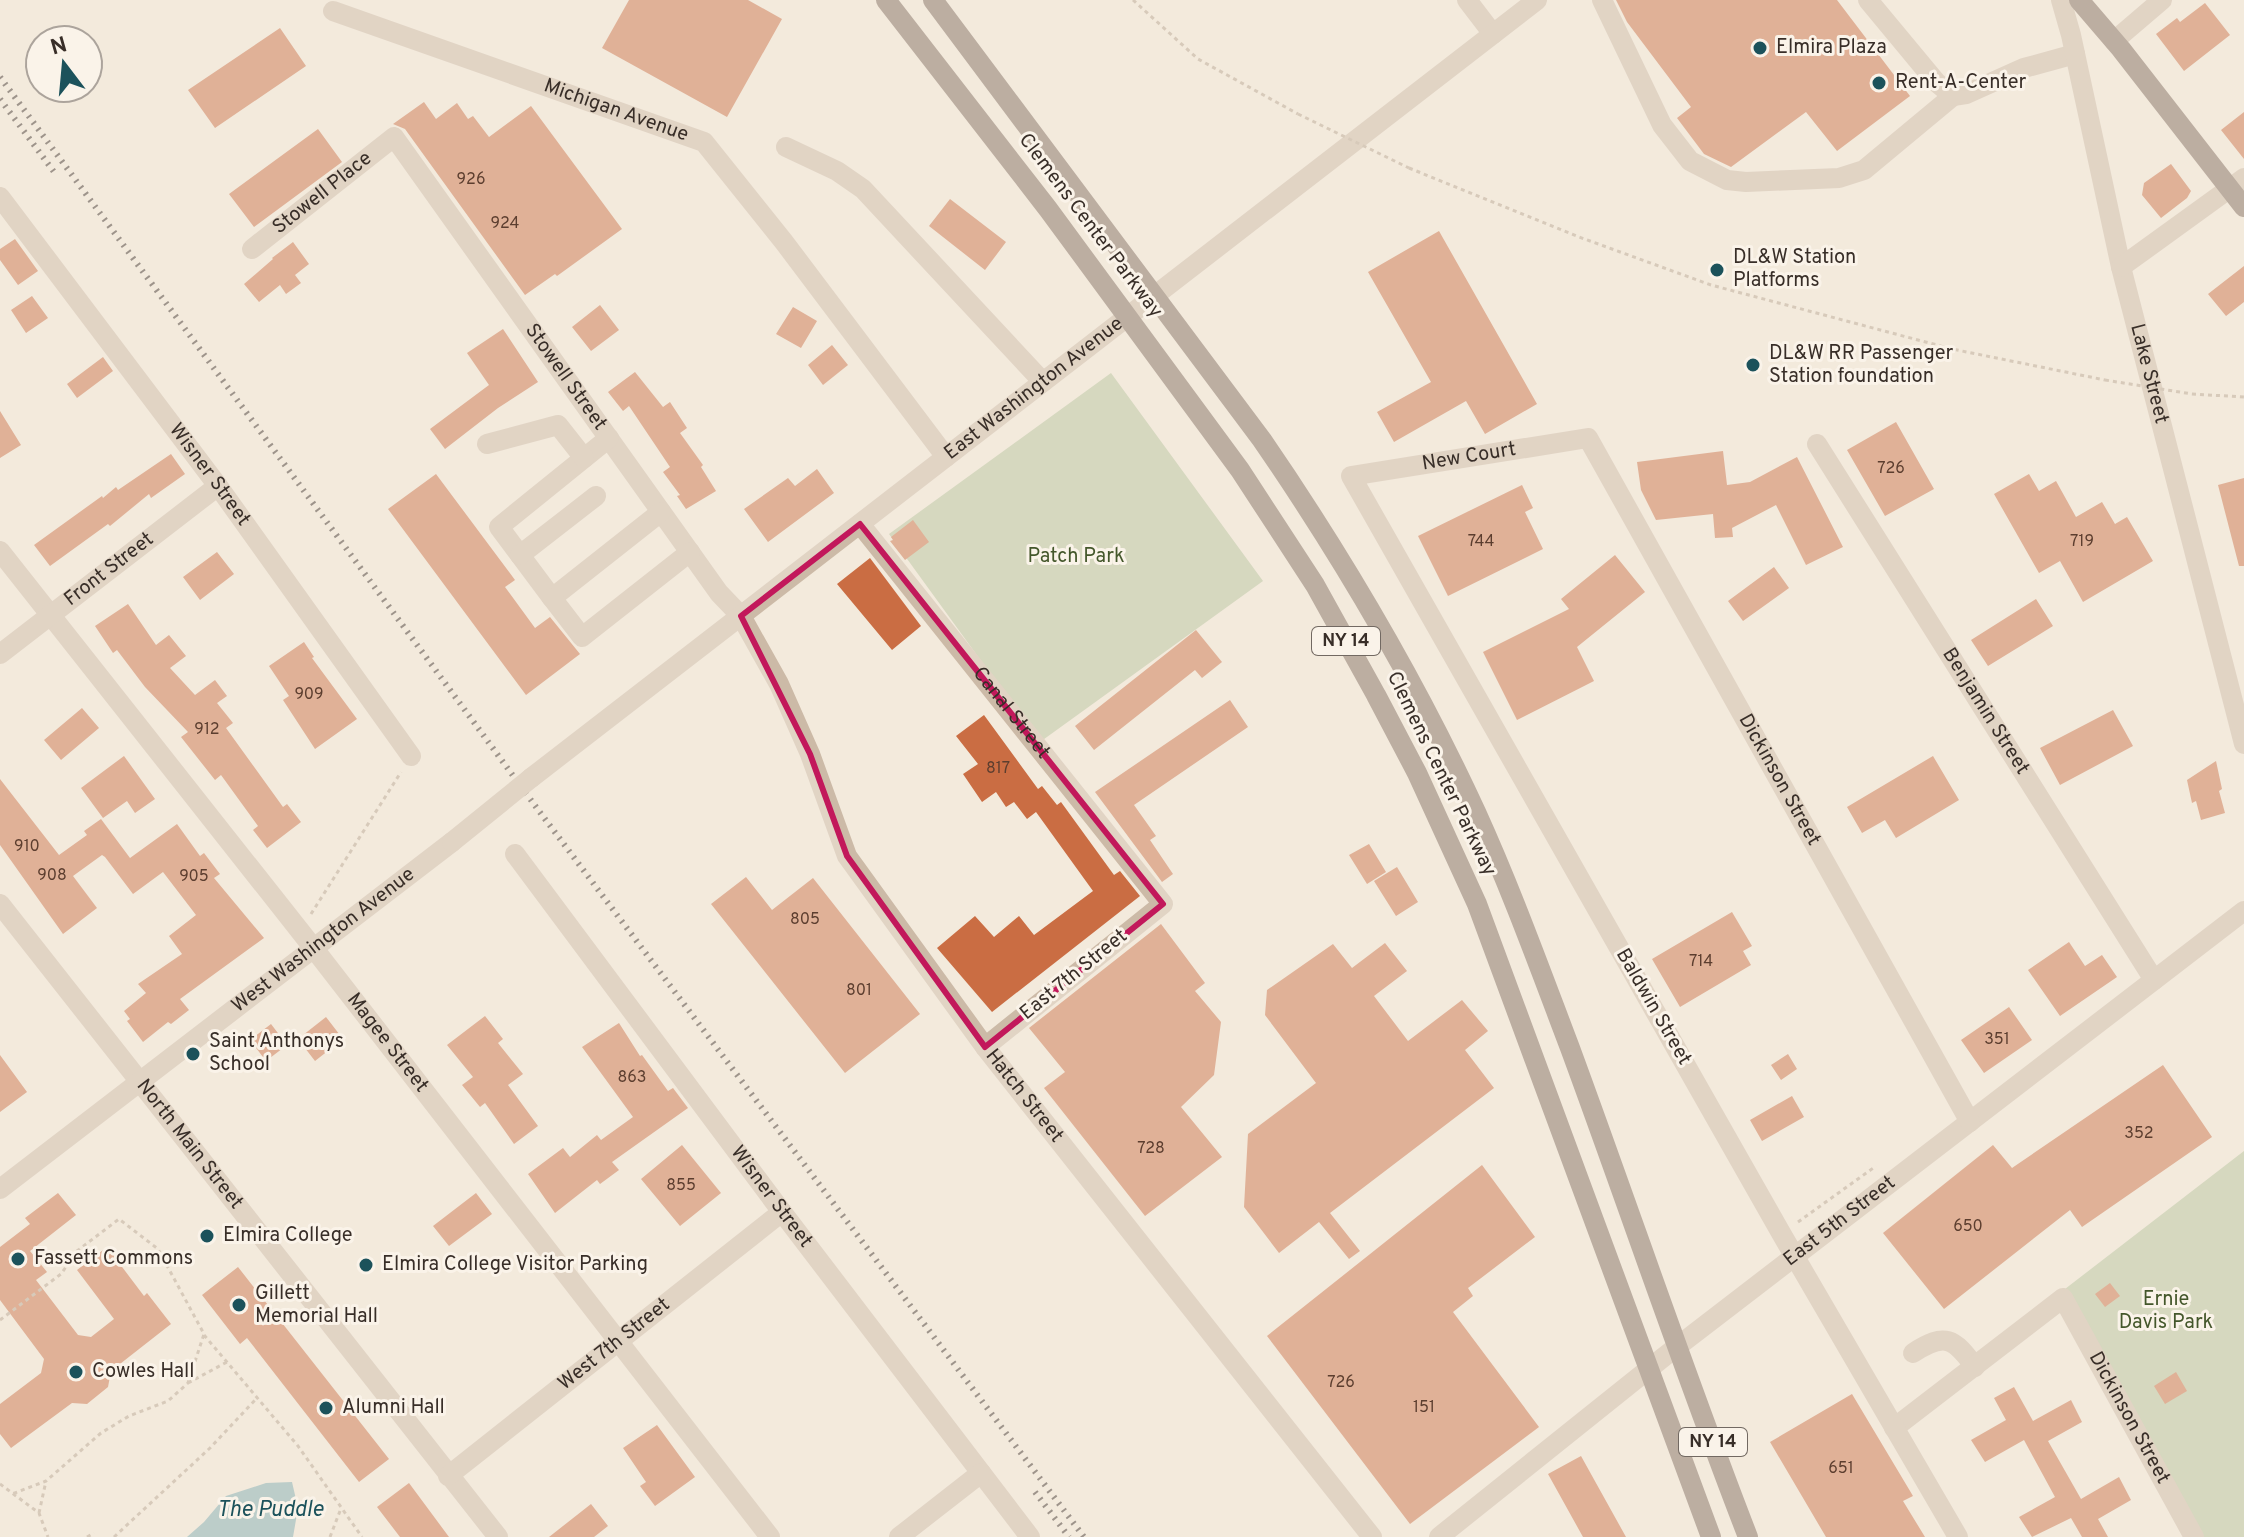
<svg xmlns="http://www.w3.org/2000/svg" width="2244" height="1537" font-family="Overpass,sans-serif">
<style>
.green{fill:#b3c39b}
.water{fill:#7aabb1}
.building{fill:#ca6d43}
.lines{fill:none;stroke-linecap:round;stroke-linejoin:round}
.path{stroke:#b7a591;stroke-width:3;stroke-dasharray:4 4;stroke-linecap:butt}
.minor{stroke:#ccbaa7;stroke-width:20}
.major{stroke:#7a6659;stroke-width:20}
.rail{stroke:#382e28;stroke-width:6;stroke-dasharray:2 6;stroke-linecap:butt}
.path-bridge{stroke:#b7a591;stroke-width:3;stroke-dasharray:4 4;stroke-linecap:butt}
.minor-bridge{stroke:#ccbaa7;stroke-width:20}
.marked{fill:none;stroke:#c2185b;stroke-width:6;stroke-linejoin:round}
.poi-dot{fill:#1c525b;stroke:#faf3e9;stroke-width:3}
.labels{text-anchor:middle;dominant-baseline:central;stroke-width:6;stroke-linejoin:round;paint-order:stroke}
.number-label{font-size:16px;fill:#5c3e2f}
.shield{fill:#faf3e9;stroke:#726962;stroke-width:2}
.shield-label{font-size:18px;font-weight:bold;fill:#382e28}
.poi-label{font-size:20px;fill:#382e28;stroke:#faf3e9;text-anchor:start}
.street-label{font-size:20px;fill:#382e28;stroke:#faf3e9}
.park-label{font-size:20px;fill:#44572b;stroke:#faf3e9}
.water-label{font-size:22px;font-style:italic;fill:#1c525b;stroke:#faf3e9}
</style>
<rect width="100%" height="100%" fill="#f3eadc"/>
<path class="green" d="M1111,373L1263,581L1040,742L889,534Z
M2244,1151V1537H2198L2065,1289Z"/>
<path class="water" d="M292,1482L298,1508L293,1537H187L204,1522L226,1496L266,1483Z"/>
<path class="building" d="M629,0H748L782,19L727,117L602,48Z
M1616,0H1837L1910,96L1837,151L1806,112L1731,167L1704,154L1677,118L1691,107L1627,22Z
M2205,3L2230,35L2184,71L2156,34L2177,18L2180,22Z
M280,28L306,66L215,128L188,90Z
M424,102L436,119L457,103L468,119L473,116L489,137L531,106L622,229L557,276L555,274L525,295L405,129L393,124Z
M2244,112V159L2221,130Z
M318,129L342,162L254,227L229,194Z
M2171,164L2191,191L2187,198L2161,218L2142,195L2144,183Z
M950,199L1006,242L985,270L929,226Z
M1439,231L1537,404L1485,434L1466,401L1394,442L1377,412L1431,382L1368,272Z
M15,239L38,271L18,285L0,260V249Z
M293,242L309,264L295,275L301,283L286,294L280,285L259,302L244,284L273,259L272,258Z
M2244,266V302L2226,316L2208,294Z
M32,296L48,318L26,333L11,310Z
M600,305L619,330L591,351L572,327Z
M793,307L817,321L801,348L776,334Z
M503,329L538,382L498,408L445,449L430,429L489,385L467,353Z
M832,345L848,365L823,385L808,365Z
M103,357L113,371L77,398L67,384Z
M635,372L663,407L670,402L687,428L680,433L703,465L701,467L716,491L686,509L677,496L680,495L663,472L670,467L629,406L623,411L608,392Z
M0,411L21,445L0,458Z
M1896,422L1934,489L1885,516L1847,450Z
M1723,451L1727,485L1750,482L1797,457L1843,547L1806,565L1776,505L1732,528L1733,537L1715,538L1713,514L1656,520L1641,490L1637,462Z
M171,454L185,474L151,498L149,494L110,526L108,524L50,566L34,545L102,496L103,498L116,487L118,490Z
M817,469L834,493L768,542L744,509L788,478L795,486Z
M436,474L515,580L505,587L535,628L550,617L580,654L526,695L388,509Z
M2029,474L2039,491L2056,481L2076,517L2102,502L2115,524L2127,517L2153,561L2083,602L2060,561L2039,573L1994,494Z
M2244,478V566H2239L2218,485Z
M1522,485L1533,508L1525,512L1543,549L1448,596L1418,536Z
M913,520L929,542L905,560L890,541L893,540L891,537Z
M217,552L234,574L200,600L183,577Z
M1615,555L1645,592L1577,647L1594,681L1517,720L1483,652L1569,609L1561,599Z
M870,558L921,626L892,650L837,584Z
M1774,567L1789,588L1743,621L1728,601Z
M2036,599L2053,626L1988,666L1971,640Z
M128,604L156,645L169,635L186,656L170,668L195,695L215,680L227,696L217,703L233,723L226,728L283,807L287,804L301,822L267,848L253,830L258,826L221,775L215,780L181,737L188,732L145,687L117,650L113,653L95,626Z
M1196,630L1222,662L1202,678L1195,670L1094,750L1075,726Z
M304,642L314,657L312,658L357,719L315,749L283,700L289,696L269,666Z
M1230,700L1248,727L1134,805L1156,836L1150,840L1173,874L1162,882L1095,792Z
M82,708L99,728L61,760L44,740Z
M2113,710L2133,746L2060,785L2040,748Z
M984,715L1038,789L1042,786L1057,805L1061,802L1114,875L1120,871L1140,896L992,1012L937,948L975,916L994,937L1019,916L1034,935L1093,891L1036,812L1027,819L1014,802L1006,807L996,792L982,802L963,774L978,764L956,736Z
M124,756L155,799L135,813L127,801L103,818L81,788Z
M1933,756L1959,800L1896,838L1885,820L1862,833L1847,807Z
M2216,761L2222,789L2219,791L2225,813L2201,820L2196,801L2192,803L2187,780Z
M0,779L59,855L87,835L84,831L101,819L130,858L177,824L200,856L204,853L220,874L214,878L264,938L180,999L189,1010L171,1024L168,1022L143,1042L127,1021L130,1019L124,1011L146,993L138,984L182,954L169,936L196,915L163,872L133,894L105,857L102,855L73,876L97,908L63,934L0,845Z
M1369,844L1386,872L1367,884L1349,855Z
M1397,867L1418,902L1396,916L1374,881Z
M746,877L772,910L813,878L920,1014L845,1073L711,904Z
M1732,912L1752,946L1743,951L1751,965L1680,1007L1652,959Z
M1161,924L1205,983L1195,991L1221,1022L1214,1075L1181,1107L1222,1157L1145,1216L1044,1088L1065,1072L1029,1028Z
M2069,942L2085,966L2102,955L2117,977L2060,1016L2028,970Z
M1385,943L1407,971L1374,996L1408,1041L1462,1000L1488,1031L1465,1050L1494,1088L1330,1213L1360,1251L1349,1259L1319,1222L1279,1253L1244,1207L1248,1134L1316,1083L1265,1015L1267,990L1333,944L1352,968Z
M2009,1007L2032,1040L1984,1073L1961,1040Z
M485,1016L503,1039L498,1043L523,1074L508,1085L538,1126L514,1144L485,1103L480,1107L462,1085L473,1077L447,1045Z
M326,1017L343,1039L315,1061L298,1039Z
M619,1023L640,1056L642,1055L668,1091L673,1088L688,1108L612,1162L619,1170L600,1184L597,1180L555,1213L528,1174L563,1148L570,1157L597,1135L601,1140L633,1117L582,1047Z
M271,1024L287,1045L266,1061L250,1040Z
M1788,1054L1797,1069L1781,1080L1771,1065Z
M0,1055L27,1092L0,1112Z
M2163,1065L2212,1137L2082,1227L2070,1210L1944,1309L1883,1233L1993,1145L2012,1168Z
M1792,1096L1804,1117L1762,1141L1750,1120Z
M682,1145L721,1193L680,1226L641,1179Z
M1482,1165L1535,1237L1468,1288L1473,1296L1453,1312L1539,1427L1410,1524L1267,1336Z
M58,1193L76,1215L30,1251L47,1272L36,1280L78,1335L91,1337L114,1319L77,1270L107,1247L144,1296L147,1293L171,1324L111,1371L108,1387L87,1404L72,1403L11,1448L0,1434V1404L41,1373L44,1359L0,1300V1247L30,1224L25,1218Z
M476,1193L492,1214L449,1246L433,1226Z
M238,1267L389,1459L359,1482L247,1338L240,1344L202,1295Z
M2110,1283L2120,1296L2105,1307L2095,1294Z
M2176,1372L2187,1391L2165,1404L2154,1386Z
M2014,1387L2033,1421L2071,1400L2082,1422L2048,1441L2081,1499L2119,1477L2131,1500L2098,1519L2108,1537H2082L2071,1518L2032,1537L2019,1517L2055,1497L2024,1440L1985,1462L1971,1440L2006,1420L1994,1398Z
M1852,1394L1913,1496L1903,1501L1925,1537H1826L1770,1442Z
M657,1425L695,1477L655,1506L640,1486L646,1482L623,1448Z
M1581,1456L1626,1537H1583L1548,1474Z
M409,1483L449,1537H400L377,1507Z
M591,1504L608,1526L594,1537H549Z"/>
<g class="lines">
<path class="path" d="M1133,0L1198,59L1298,114
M1409,168L1579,237L1711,285L1952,349L2105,380
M2192,394L2244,397
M311,914L401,772
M1798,1222L1876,1166
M0,1320L61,1274L77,1251L119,1219L158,1249L204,1334L188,1383L168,1401L129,1416L101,1433L46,1481L12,1494
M204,1335L298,1446L362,1537
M188,1383L227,1362
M0,1484L39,1513L48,1537
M39,1513L46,1481
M87,1537L94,1533
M114,1537L210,1448L257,1398
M330,1537L340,1511"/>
<g class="minor">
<path d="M1467,0L1493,34"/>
<path d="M1602,0L1662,125L1690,161L1727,180L1746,182L1839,178L1864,170L1953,96"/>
<path d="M1868,0L1936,82L1953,96L1966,94L2024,68L2075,54"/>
<path id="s1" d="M2061,0L2071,35L2121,267L2244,744"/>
<path id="s2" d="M333,11L704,142L784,242L946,457"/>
<path d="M2114,41L2162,0"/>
<path d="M786,147L837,171L863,189L1043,382"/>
<path id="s3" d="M0,197L218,486L411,756"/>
<path id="s4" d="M252,249L394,137L719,593L741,616L779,684L810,754L847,856L985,1047L1372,1537"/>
<path d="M2121,267L2244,178"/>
<path d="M609,438L499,527L552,598L661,512"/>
<path d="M487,444L558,425L584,458"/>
<path id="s5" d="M1817,444L2154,980"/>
<path id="s6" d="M860,524L1163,904L985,1047"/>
<path id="s7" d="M0,551L315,950L770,1537"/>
<path d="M520,555L596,496"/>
<path d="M552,598L582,637L690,552"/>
<path id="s8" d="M0,654L218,486"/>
<path id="s9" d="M531,778L1537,0"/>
<path id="s10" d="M515,854L782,1212L1030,1537"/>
<path id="s11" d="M0,904L498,1537"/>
<path id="s12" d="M0,1189L452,842"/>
<path d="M1913,1353C1945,1332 1954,1338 1975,1367"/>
<path id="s13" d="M1894,1428L2063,1298L2194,1537"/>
<path id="s14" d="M448,1476L782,1212"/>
<path d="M899,1537L981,1473"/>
<path id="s15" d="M1439,1537L1665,1356L2244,911"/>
<path id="s16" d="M1958,1537L1781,1233L1351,476L1588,438L1970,1122"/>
</g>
<path class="major" d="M886,0L1048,209L1240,470L1315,585L1376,695L1417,773L1477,904L1711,1537
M933,0L1262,440C1343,558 1416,682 1476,812C1511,889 1540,969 1570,1048C1630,1211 1685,1375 1748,1537
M2079,0L2121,49L2244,207"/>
<path class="rail" d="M0,77L539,811L1084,1537
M0,99L57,176
M1035,1492L1069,1537"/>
<path class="path-bridge" d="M1298,114L1409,168
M2105,380L2192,394"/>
<path class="minor-bridge" d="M452,842L531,778"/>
</g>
<path d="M0 0H2244V1537H0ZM860,524L1163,904L985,1047L847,856L810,754L741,616Z" fill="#f3eadc" fill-opacity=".55" fill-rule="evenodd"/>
<path class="marked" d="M860,524L1163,904L985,1047L847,856L810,754L741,616Z"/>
<g class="poi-dot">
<circle cx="1760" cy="48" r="8"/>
<circle cx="1879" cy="83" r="8"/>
<circle cx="1717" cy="270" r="8"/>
<circle cx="1753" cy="365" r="8"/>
<circle cx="193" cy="1054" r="8"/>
<circle cx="207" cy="1236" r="8"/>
<circle cx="18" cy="1259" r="8"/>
<circle cx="366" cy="1265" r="8"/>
<circle cx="239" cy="1305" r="8"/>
<circle cx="76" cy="1372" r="8"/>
<circle cx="326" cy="1408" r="8"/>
</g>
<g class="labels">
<g class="number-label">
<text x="471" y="180">926</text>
<text x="505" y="224">924</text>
<text x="1891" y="469">726</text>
<text x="1481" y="542">744</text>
<text x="2082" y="542">719</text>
<text x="309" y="695">909</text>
<text x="207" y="730">912</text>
<text x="998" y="769">817</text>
<text x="27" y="847">910</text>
<text x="52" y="876">908</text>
<text x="194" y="877">905</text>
<text x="805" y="920">805</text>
<text x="1701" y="962">714</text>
<text x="859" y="991">801</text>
<text x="1997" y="1040">351</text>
<text x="632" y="1078">863</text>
<text x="2139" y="1134">352</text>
<text x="1151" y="1149">728</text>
<text x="681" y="1186">855</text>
<text x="1968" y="1227">650</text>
<text x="1341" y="1383">726</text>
<text x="1424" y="1408">151</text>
<text x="1841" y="1469">651</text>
</g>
<g class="shield">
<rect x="1312" y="627" width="68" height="28" rx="6"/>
<rect x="1679" y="1428" width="68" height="28" rx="6"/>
</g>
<g class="shield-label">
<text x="1346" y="641">NY 14</text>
<text x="1713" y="1442">NY 14</text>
</g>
<g class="poi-label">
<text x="1776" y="48">Elmira Plaza</text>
<text x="1895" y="83">Rent-A-Center</text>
<text x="1733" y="258">DL&amp;W Station<tspan x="1733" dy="23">Platforms</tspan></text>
<text x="1769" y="354">DL&amp;W RR Passenger<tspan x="1769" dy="23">Station foundation</tspan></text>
<text x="209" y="1042">Saint Anthonys<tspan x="209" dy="23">School</tspan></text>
<text x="223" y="1236">Elmira College</text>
<text x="34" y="1259">Fassett Commons</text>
<text x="382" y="1265">Elmira College Visitor Parking</text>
<text x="255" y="1294">Gillett<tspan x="255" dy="23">Memorial Hall</tspan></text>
<text x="92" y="1372">Cowles Hall</text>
<text x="342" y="1408">Alumni Hall</text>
</g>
<g class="street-label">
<text stroke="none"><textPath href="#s2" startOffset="300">Michigan Avenue</textPath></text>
<text stroke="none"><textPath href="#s4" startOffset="90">Stowell Place</textPath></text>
<text transform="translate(1090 226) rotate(53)">Clemens Center Parkway</text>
<text stroke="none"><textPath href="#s1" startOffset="384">Lake Street</textPath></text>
<text stroke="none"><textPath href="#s4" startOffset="476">Stowell Street</textPath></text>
<text stroke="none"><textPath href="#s9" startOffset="636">East Washington Avenue</textPath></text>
<text stroke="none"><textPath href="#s16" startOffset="1342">New Court</textPath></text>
<text stroke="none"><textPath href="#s3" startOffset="348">Wisner Street</textPath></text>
<text stroke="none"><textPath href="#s8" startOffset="138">Front Street</textPath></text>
<text stroke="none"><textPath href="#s5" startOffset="316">Benjamin Street</textPath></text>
<text stroke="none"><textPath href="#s6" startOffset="242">Canal Street</textPath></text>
<text transform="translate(1441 774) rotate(64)">Clemens Center Parkway</text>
<text stroke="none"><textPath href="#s16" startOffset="1854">Dickinson Street</textPath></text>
<text stroke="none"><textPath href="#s12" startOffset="408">West Washington Avenue</textPath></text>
<text transform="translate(1074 975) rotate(-39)">East 7th Street</text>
<text transform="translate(1653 1007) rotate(60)">Baldwin Street</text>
<text stroke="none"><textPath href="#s7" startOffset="626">Magee Street</textPath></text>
<text stroke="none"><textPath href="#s4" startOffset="1334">Hatch Street</textPath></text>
<text stroke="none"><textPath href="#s11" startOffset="306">North Main Street</textPath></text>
<text stroke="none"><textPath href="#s10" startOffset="428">Wisner Street</textPath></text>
<text stroke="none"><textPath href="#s15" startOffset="510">East 5th Street</textPath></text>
<text stroke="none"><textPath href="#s14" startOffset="212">West 7th Street</textPath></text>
<text stroke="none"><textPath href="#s13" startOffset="350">Dickinson Street</textPath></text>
</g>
<g class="park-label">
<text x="1076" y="557">Patch Park</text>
<text x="2166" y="1300">Ernie<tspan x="2166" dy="23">Davis Park</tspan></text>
</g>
<g class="water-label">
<text x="270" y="1510">The Puddle</text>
</g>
</g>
<g transform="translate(64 64) rotate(344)"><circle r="38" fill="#faf3e9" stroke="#aca49c" stroke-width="2"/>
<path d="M0-6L14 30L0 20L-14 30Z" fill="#1c525b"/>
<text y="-12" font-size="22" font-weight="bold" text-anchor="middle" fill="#382e28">N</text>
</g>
</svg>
